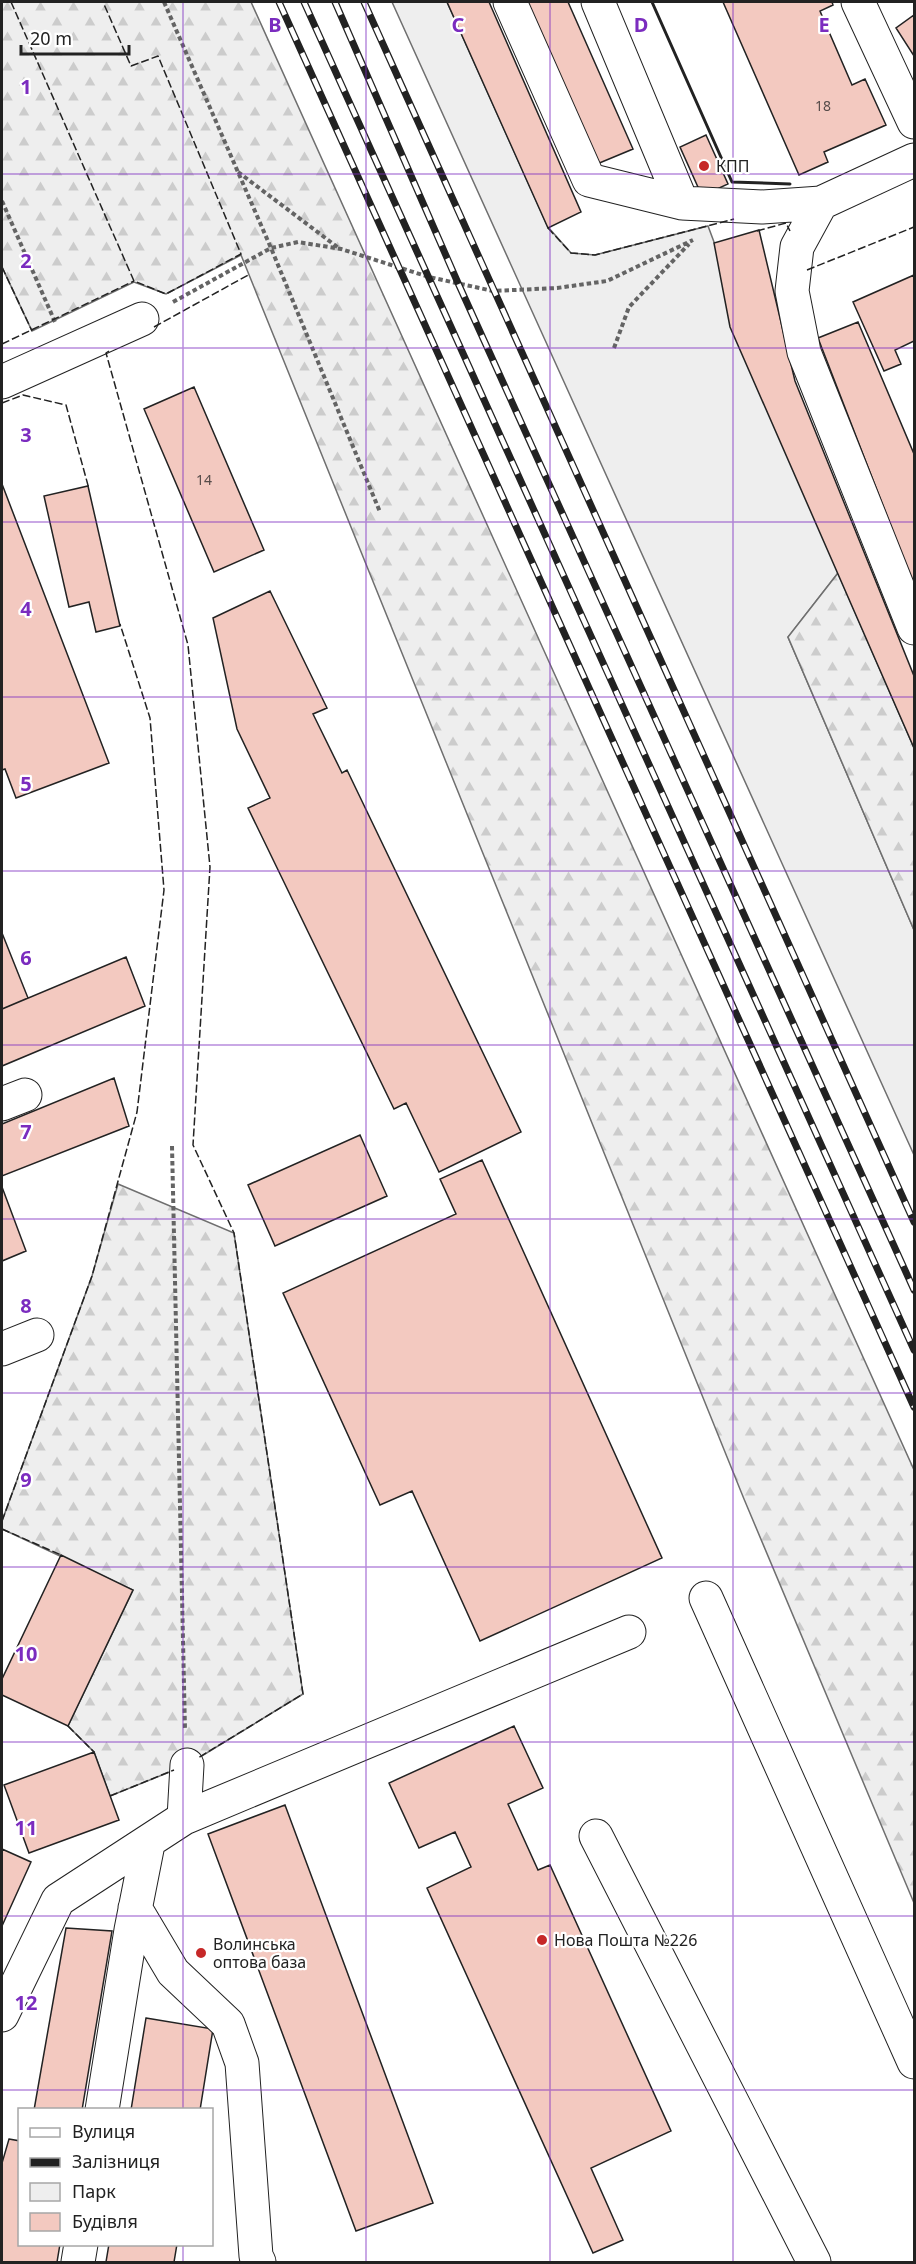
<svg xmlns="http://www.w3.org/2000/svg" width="916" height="2264" font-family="'Noto Sans',sans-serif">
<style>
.green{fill:#eee;stroke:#6f6f6f;stroke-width:1.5}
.forest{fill:url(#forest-firs);stroke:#6f6f6f;stroke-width:1.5}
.building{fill:#f3c9c0;stroke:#222;stroke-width:1.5}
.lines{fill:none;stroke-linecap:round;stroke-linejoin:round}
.minor-casing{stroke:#222;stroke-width:35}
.path{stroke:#646464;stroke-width:4;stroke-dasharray:4.5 3;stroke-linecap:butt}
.minor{stroke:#fff;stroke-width:33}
.rail-casing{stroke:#222;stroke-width:7}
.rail{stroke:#fff;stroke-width:4.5;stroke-dasharray:14;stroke-linecap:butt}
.fence{stroke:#222;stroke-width:1.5;stroke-dasharray:8 3;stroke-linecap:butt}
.wall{stroke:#222;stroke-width:3}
.grid{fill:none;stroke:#7b2cbf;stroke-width:1.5;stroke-opacity:0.55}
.poi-dot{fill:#c62828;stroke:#fff;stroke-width:2}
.labels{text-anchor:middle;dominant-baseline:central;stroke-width:4.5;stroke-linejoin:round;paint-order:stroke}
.number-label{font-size:14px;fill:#564c4a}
.poi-label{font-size:16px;fill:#222;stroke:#fff;text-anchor:start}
.grid-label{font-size:20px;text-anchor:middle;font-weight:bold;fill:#7b2cbf;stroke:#fff;stroke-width:4.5;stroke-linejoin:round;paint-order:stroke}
</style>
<defs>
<pattern id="forest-firs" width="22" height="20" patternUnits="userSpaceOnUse" patternTransform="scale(1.5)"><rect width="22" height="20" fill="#eee"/><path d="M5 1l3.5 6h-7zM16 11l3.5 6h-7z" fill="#ccc"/></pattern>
</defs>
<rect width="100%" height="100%" fill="#fff"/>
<path class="green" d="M392,2H447L548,227L571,253L595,255L708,226L838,573L788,637L914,930V1155Z"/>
<path class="forest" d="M2,2H251L914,1470V1903L744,1499L241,255L166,294L134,282L32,331L2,267Z
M838,573L914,748V930L788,637Z
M118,1184L234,1233L303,1694L187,1765L110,1796L94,1752L68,1726L133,1590L2,1529V1521L92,1276Z"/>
<path class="building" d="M447,2H489L581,212L548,228Z
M525,2H568L633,149L597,164Z
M723,2H832L833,5L820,11L852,85L865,79L886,125L824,152L828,162L799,175Z
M914,15V56L896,28Z
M706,135L728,184L702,196L680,147Z
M759,230L795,381L914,676V748L730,327L714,243Z
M914,275V341L895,350L901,364L884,371L853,302Z
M858,322L914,454V586L818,338Z
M194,387L264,550L214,572L144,409Z
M2,484L109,763L16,798L5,769L2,770Z
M88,486L120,626L96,632L89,602L69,607L44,496Z
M270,591L327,708L313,714L342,773L347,770L521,1132L439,1172L406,1103L394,1109L248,808L270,798L237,729L213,618Z
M2,933L28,998L2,1009Z
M126,957L145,1006L2,1066V1009Z
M114,1078L129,1126L2,1176V1124Z
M360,1135L387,1196L275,1246L248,1185Z
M482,1160L662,1558L480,1641L412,1491L380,1505L283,1293L456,1214L440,1179Z
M2,1187L26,1251L2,1261Z
M61,1555L133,1590L68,1726L2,1695V1679Z
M514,1726L543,1788L508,1804L538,1870L550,1865L671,2131L591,2168L623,2240L593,2253L427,1888L471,1867L455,1832L419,1848L389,1783Z
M94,1752L119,1820L29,1853L4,1785Z
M285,1805L433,2203L356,2231L208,1834Z
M2,1849L31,1862L2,1926Z
M66,1928L112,1931L82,2110H34Z
M146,2018L213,2029L200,2110H131Z
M9,2139L20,2141V2244H60L57,2262H2V2163Z
M109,2244H177L174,2262H106Z"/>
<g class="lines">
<defs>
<path id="minor" d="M510,2L589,180L682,203L762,207L821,203L914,160
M598,2L682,203
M858,2L914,122
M821,203L797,247L792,291L804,352L914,628
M2,382L142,319
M2,1104L25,1095
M2,1349L37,1335
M706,1598L914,2062
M184,1818L629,1632
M596,1836L814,2262
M135,1908L173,1972L228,2024L242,2063L256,2256L259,2262
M2,2015L58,1900L184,1818L187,1765
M102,2110L131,1930L148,1844
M78,2262L81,2244"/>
</defs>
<use href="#minor" class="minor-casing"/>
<path class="path" d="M164,2L271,248L380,512
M238,172L340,249
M2,201L55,322
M173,302L271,248L298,242L341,249L429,277L493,291L557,288L607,281L693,240
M614,348L629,307L689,244
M172,1146L185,1730"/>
<use href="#minor" class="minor"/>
<defs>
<path id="rail" d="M279,2L914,1407
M304,2L914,1350
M335,2L458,283L914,1290
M364,2L914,1222"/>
</defs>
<use href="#rail" class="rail-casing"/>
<use href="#rail" class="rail"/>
<path class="fence" d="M11,2L134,281L166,294L241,254L158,56L131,66L103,2
M548,228L571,253L595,255L734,219
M757,231L786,223L790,231
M2,267L32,331
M807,270L914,227
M154,327L250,274
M2,344L134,281
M109,351L106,353L188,645L210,867L193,1145L234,1233L303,1694L198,1758
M2,403L23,395L66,405L89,489
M2,1521L92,1276L137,1112L164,890L150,718L120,624
M2,1529L61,1555
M68,1726L94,1752
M110,1796L174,1770"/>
<path class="wall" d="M652,2L732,182L790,184"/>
</g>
<path class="grid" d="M183,2V2110M366,2V2262M550,2V2262M733,2V2262M2,174H914M2,348H914M2,522H914M2,697H914M2,871H914M2,1045H914M2,1219H914M2,1393H914M2,1567H914M2,1742H914M2,1916H914M2,2090H914M183,2244V2262"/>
<g class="poi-dot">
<circle cx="704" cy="166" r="6"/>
<circle cx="542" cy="1940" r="6"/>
<circle cx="201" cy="1953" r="6"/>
</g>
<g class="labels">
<g class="number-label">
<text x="823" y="105">18</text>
<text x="204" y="479">14</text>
</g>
<g class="poi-label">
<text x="716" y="166">КПП</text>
<text x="554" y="1940">Нова Пошта №226</text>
<text x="213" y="1944">Волинська<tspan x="213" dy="18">оптова база</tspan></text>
</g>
</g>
<g class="grid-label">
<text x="275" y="32">B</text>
<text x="458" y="32">C</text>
<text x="641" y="32">D</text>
<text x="824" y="32">E</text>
<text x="26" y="94">1</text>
<text x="26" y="268">2</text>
<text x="26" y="442">3</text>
<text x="26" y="616">4</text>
<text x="26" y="791">5</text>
<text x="26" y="965">6</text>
<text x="26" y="1139">7</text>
<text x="26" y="1313">8</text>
<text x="26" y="1487">9</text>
<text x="26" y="1661">10</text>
<text x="26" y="1835">11</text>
<text x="26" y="2010">12</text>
</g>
<rect width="916" height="2264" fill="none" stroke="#222222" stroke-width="6"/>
<rect x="18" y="2108" width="195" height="138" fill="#ffffff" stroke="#a7a7a7" stroke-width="1.5"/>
<rect x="30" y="2128" width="30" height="9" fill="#ffffff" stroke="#a7a7a7" stroke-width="1.5"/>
<text x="72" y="2138" font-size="18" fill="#222222">Вулиця</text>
<rect x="30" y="2158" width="30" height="9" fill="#222222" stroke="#a7a7a7" stroke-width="1.5"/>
<text x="72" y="2168" font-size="18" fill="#222222">Залізниця</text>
<rect x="30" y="2183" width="30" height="18" fill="#eeeeee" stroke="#a7a7a7" stroke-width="1.5"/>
<text x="72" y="2198" font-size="18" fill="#222222">Парк</text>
<rect x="30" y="2213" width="30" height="18" fill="#f3c9c0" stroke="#a7a7a7" stroke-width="1.5"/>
<text x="72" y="2228" font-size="18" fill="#222222">Будівля</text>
<path d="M21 45v9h108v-9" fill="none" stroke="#222222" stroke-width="3"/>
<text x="30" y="45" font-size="18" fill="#222222" stroke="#ffffff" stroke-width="4.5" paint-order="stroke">20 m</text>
</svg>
